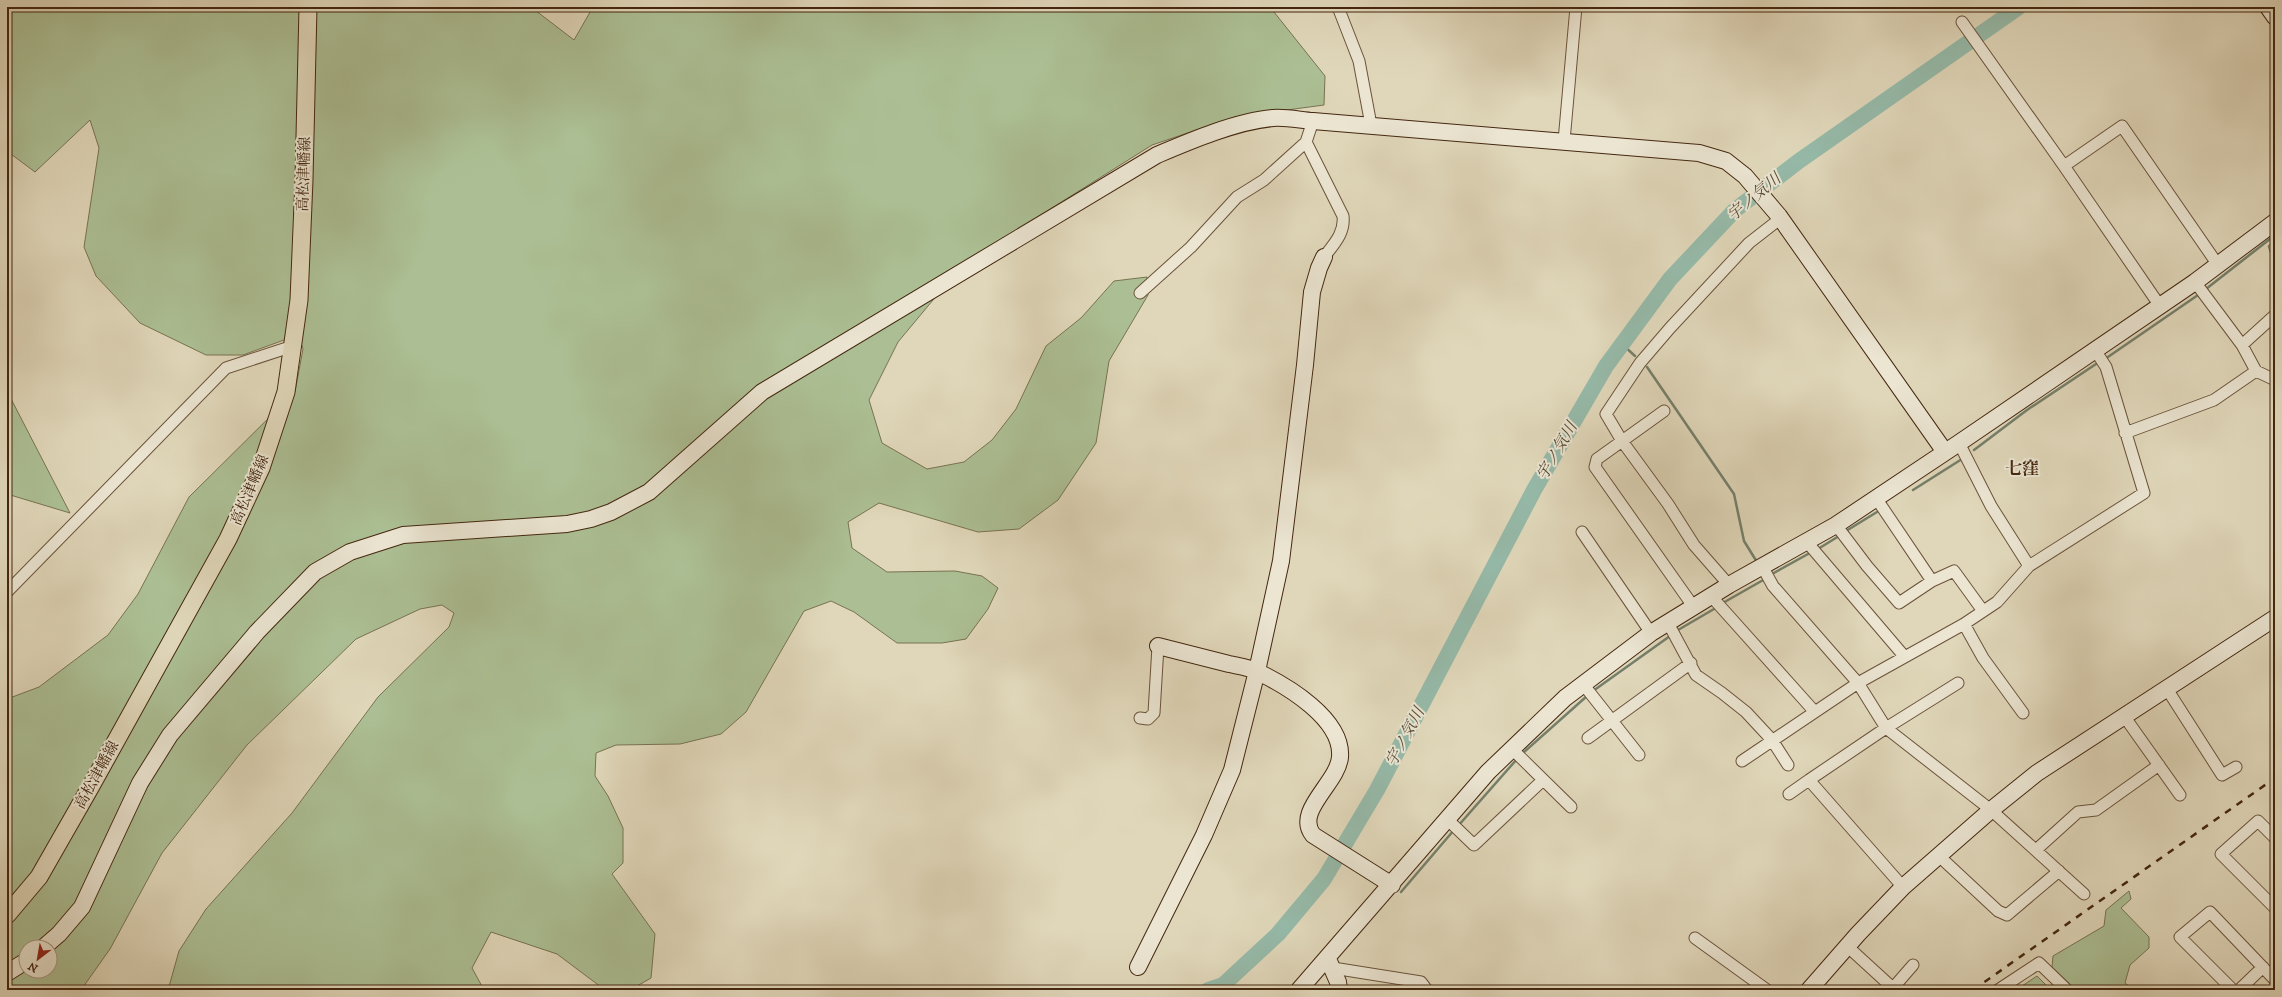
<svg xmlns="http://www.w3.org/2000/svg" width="2282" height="997" font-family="'IM FELL DW Pica','Noto Serif JP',serif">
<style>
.green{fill:#acbf94;stroke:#787352;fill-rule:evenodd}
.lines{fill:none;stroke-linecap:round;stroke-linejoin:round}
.stream{stroke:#757f6b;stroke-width:2.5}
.river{stroke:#96baa9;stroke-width:16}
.street-casing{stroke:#6b533a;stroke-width:13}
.secondary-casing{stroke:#44270f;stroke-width:18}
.primary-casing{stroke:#44270f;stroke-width:19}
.street{stroke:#ebe5d2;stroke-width:11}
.secondary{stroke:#ebe5d2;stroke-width:16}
.primary{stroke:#e0d7ba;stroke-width:17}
.rail{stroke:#44270f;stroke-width:2.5;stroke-dasharray:7 7;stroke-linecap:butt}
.labels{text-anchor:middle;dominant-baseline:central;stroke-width:4;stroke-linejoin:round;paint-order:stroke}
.street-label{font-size:15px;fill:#44270f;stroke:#ebe5d2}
.water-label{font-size:16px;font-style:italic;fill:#584c36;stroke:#ebe5d2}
.quarter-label{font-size:17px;font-weight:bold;fill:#44270f;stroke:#ebe5d2}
</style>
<rect width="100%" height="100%" fill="#e0d7ba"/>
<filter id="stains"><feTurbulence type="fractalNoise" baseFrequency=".005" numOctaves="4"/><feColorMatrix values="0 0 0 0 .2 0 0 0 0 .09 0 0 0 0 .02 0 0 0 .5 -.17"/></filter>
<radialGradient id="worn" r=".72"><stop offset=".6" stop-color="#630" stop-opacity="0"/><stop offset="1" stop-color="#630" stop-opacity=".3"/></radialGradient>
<path class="green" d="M7,7H531L574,40L593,7H1270L1325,76L1324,105L1235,117L1152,145L963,264L898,342L869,400L882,443L927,469L964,462L992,440L1016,409L1046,346L1081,318L1114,281L1147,277L1148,295L1109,361L1096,443L1058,500L1019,529L978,532L879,503L848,522L852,548L887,572L955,571L982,576L998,588L988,609L966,639L942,643H897L854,612L831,601L804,611L746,712L721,734L680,744L616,745L596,753L595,776L608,796L623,828V863L612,874L655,934L651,978L630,990H605L557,954L491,932L472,968L484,990H168L179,951L206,909L292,813L378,697L449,627L454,613L442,605L420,609L356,639L247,745L162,853L110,949L81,990H7V699L39,687L108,635L138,594L189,497L295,392L303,349L302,345L284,340L243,355H206L140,323L96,276L84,247L99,148L90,120L35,172L7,151ZM26,947H50V971H26Z
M2275,241V266L2268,246Z
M7,392L8,393L70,513L7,494Z
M2129,891L2131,899L2121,908L2149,937V948L2130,965L2125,983L2134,990H2076L2052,967L2053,956L2104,926L2106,910Z
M2037,976L2051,990H2016Z"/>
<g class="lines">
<path class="stream" d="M2206,289L2275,235
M1622,344L1635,356
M2105,359L2198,295
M1647,367L1734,494L1744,541L1757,562
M1974,450L2027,410L2099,362
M1913,490L1962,459
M1846,531L1877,512
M1818,549L1839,536
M1772,574L1808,554
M1721,604L1765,579
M1678,630L1714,609
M1593,691L1670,636
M1523,753L1587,696
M1458,826L1517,759
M1401,892L1454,830"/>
<path class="river" d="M1208,990L1223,985L1278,934L1324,879L1377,790L1534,490L1606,366L1670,279L1735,210L1799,161L2019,7"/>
<defs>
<path id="street" d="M1338,7L1359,61L1371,125
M1962,22L2064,166L2160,306
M1313,121L1306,142L1343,216C1345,233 1334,244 1324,257
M1564,141L1576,7
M2064,166L2122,126L2218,265
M2195,282L2242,345L2256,371L2275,380
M1140,293L1191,247L1237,197L1264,180L1306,142
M2242,345L2275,315
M1664,411L1597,459L1595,467L1693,606
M2125,433L2214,400L2256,371
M1959,443L1991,506L2029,566
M1876,498L1932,581
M1836,525L1867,566L1899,603L1932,581L1954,571L1983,611
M1582,532L1651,633
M1806,541L1904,656
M1762,566L1773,586L1858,683L1886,728L1991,810L2084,894
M1729,585L1694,545L1668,504L1622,441L1606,414L1640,363L1670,328L1749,243L1781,218
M7,592L226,368L293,346
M1711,596L1814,711
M1668,623L1696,675L1722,693L1746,712L1772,740L1788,765
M1964,624L1983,658L2023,713
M1583,684L1639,755
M2167,689L2222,775L2236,767
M2124,716L2180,795
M1140,718L1148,719L1154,713L1158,646
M1588,738L1691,663
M1511,748L1571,807
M1742,761L1858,683L1964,624L1997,602L2029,566L2144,493L2106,367L2095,350
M1789,794L1809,780
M1447,819L1474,845L1543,780
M2275,838L2258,821L2221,854L2275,908
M2036,850L2078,812L2096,810L2159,765
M1939,856L1998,911L2007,915L2059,871
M1903,887L1809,780L1886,728L1958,683
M1695,938L1767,990
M1847,946L1895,990
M1333,968L1421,982L1427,990
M1893,988L1913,965
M1998,990L2039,963L2067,990
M2233,990L2180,937L2210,912L2275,980
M2239,990L2263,967"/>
<path id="secondary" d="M2268,7L2275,17
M1158,646C1181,652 1205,658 1229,664C1238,666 1249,667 1258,672C1287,686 1343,719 1340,757C1338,783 1294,811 1313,835L1392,885
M44,947L59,934L82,907L140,783L170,735L257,632L315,572L350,552L403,535L567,524L591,519L611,512L649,492L762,392L1157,155C1190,141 1237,121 1273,118C1286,117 1300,120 1313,121L1699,153L1726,161L1745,176L1779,216L1945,452
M1328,959L1338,982L1339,990
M1138,967L1204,835L1232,770L1257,671L1281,561L1305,365L1312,292L1319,268L1324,257
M7,973L26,961
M1299,990L1488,772L1565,698L1651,633L1729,585L1836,525L1959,443L2195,282L2275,222
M1809,990L1858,934L1903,887L1991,810L2037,773L2275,618"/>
<path id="primary" d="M7,915L39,877L91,786L228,539L261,468L286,392L299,300L304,180L308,7"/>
</defs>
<use href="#street" class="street-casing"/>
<use href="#secondary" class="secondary-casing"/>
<use href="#primary" class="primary-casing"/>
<use href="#street" class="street"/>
<use href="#secondary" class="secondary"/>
<use href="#primary" class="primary"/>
<path class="rail" d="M1973,990L2275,778"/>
</g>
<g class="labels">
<g class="street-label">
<text transform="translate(304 174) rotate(-88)">高松津幡線</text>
<text transform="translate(250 490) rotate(-67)">高松津幡線</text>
<text transform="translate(97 775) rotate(-61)">高松津幡線</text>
</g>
<g class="water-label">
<text transform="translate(1754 197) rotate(-40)">宇ノ気川</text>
<text transform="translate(1557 451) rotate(-60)">宇ノ気川</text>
<text transform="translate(1405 737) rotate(-62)">宇ノ気川</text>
</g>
<g class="quarter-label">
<text x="2022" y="469">七窪</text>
</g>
</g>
<rect width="2282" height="997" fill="none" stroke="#e0d7ba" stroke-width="24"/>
<rect x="8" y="8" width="2266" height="981" fill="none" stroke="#44270f" stroke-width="2"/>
<rect x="12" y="12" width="2258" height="973" fill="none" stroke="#44270f"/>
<g transform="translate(38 959) rotate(211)"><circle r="19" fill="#ebe5d2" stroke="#a89984"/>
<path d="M0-3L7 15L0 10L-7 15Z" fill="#8f2418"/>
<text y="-6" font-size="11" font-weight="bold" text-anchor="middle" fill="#44270f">N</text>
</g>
<rect width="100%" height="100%" filter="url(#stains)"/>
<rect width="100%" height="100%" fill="url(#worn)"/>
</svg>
